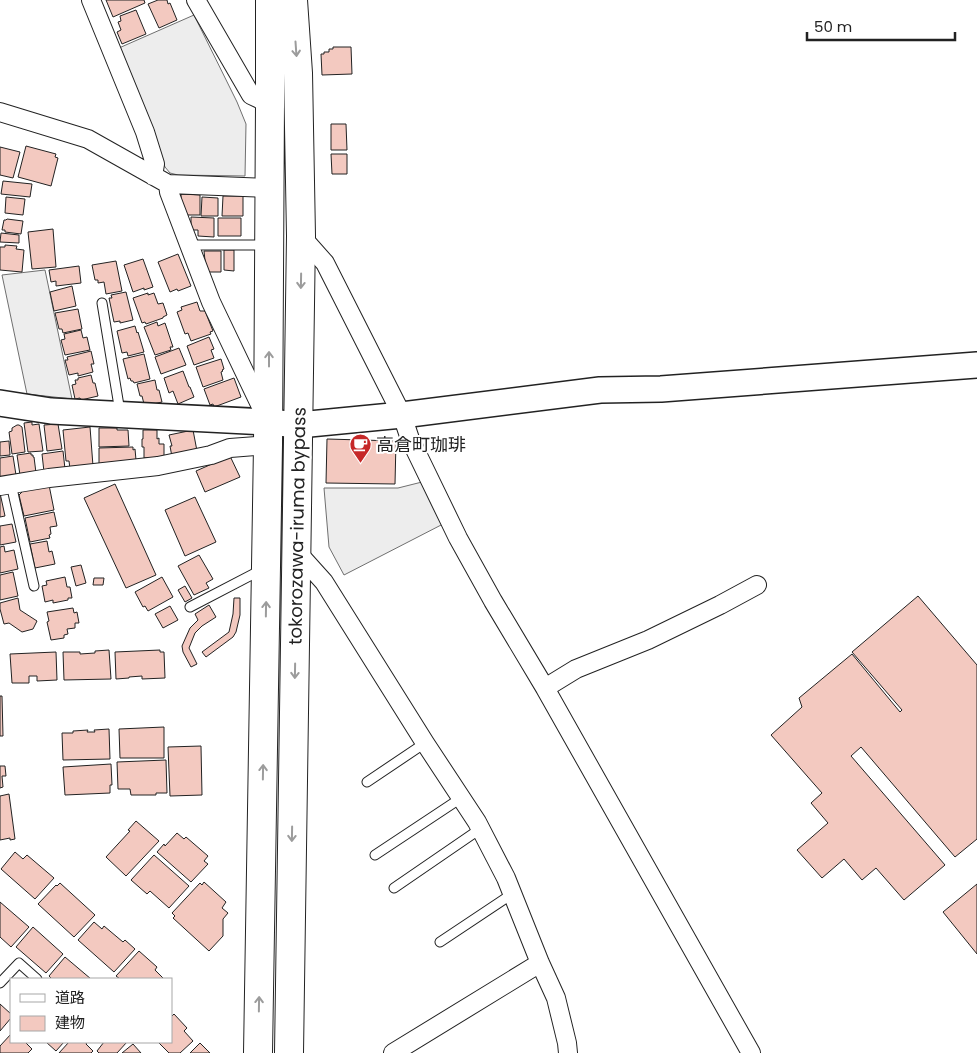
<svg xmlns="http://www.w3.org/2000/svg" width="977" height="1053" font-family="Poppins,'Noto Sans JP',sans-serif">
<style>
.parking{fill:#ededed;stroke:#6f6f6f}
.building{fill:#f3c9c0;stroke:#222}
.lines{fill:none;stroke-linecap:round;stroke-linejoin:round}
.lane-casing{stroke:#222;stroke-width:11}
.street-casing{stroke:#222;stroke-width:20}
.secondary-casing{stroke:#222;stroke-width:28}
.highway-casing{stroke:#222;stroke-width:30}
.lane{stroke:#fff;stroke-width:9}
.street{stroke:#fff;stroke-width:18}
.secondary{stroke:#fff;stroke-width:25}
.highway{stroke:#fff;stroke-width:28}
.oneway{stroke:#9c9c9c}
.labels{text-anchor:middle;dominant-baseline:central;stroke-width:4;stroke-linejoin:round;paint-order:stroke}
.poi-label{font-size:18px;fill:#222;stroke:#fff;text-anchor:start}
.street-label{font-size:18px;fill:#222;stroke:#fff}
</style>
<rect width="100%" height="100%" fill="#fff"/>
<path class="parking" d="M194,15L237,102L246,124L245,176L178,175L170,173L165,167L119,48Z
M45,270L72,399L27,394L2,275Z
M422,482L445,523L344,575L329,547L324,488H398Z"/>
<path class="building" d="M106,0H144L145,3L113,17Z
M158,0H167L168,4L170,3L177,20L159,28L148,4Z
M136,10L146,34L122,44L117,32L121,30L118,22L121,21L120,16Z
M333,47H351L352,74L322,75L321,54H324V52H329V49H333Z
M331,124H346L347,150H331Z
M26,146L56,154L55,157L58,158L51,186L18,177Z
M0,147L20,152L13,178L0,175Z
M331,154H347V174H332Z
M3,181L32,184L30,197L1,194Z
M181,194L200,195V215H184L181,210Z
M223,196H243V216H222Z
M6,197L25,199L23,215L5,213Z
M202,197L218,198V216H201Z
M191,217L214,218V237L198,236V230H191Z
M218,218H241V236H218Z
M7,219L23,221L21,234L5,232V230H2L4,220H6Z
M53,229L56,267L32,269L28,232Z
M1,233L19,235V243L0,242Z
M5,245L17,246L16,249L24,250L22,272L0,270V247H5Z
M224,250H234V271L224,270Z
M204,251H221V272H208L206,270Z
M178,254L191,286L178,291L177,289L170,292L158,262Z
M143,259L153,287L144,290V288L133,292L124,265Z
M116,261L122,291L106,294L104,282L98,283V280H95L92,265Z
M79,266L81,283L56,286V281L51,282L49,270Z
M72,286L76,306L54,311L50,292Z
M126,292L133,320L120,323V321L114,322L109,298H112L111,295Z
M148,293V295L154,293L158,304L163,303L167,315L163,317V318L146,324L145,322L142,323L133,298Z
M197,302L200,311H205L213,331L210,332L211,334L191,341L188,333L185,334L177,312L182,310L181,307Z
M78,309L82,329L63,333L62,329H59L55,313Z
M157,322L158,326L165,323L173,347H170L171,350L155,355L144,327Z
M135,326L137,333L138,332L144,352L128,356L127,352L122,353L117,331Z
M81,330L83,338L87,337L90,350L65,355L61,340L65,339L64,334Z
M209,337L214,349L211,350L214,358L194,365L187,346Z
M179,348L186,365L161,374L155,357Z
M91,351L94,364H91L93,372L78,376V373L69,375L65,360H68L67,357Z
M144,354L150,379L134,383L133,381H131L130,378L128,379L123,359Z
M221,359L224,369L222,370L223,371L221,372L223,380L203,387L196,367Z
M183,371L189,387H190L194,397L178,404L173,391L169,393L164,378Z
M91,375L93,383H95L98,396L81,400L80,398L75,399L72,385L76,384L75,380H78V378Z
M234,378L241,397L214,407L213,404L210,405L204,389Z
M155,380L157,390H159L162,402L149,405L148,403L144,404L142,396H140L137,384Z
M32,422V425L39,424L43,451L28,452L24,423Z
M58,424L62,449L47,451L44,425Z
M17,425H19L22,427L25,452L12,454L9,432L12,431V428Z
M90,427L93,466L70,469L69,461H66L63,430Z
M99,428H117V430H128L129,446L99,447Z
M143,430H157V439L159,438V444H164V457L144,458V447H142V439H143Z
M193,430L197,451L172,457L170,446H172L169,435Z
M327,439L396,441L395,484L326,483Z
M9,441L10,455L0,456V442Z
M133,447V450L135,449L136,460L99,465V448Z
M63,451L65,469L44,472L42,454Z
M31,453V455H33V457H34L36,473L20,475L17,455Z
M13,456L16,475L0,477V458Z
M230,456L240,477L205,492L196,471Z
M115,484L156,575L126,588L84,498Z
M49,485L54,510L24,516L19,495L23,491Z
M0,493L5,516L0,517Z
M195,497L216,542L185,556L165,510Z
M54,512L57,526L50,527L51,534L49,535L50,538L30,542L25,518Z
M12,524L16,542L0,545V526Z
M47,541L49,552L52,551L55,564L35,568L30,544Z
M4,546L5,552L14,550L18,569L0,573V547Z
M199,555L213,579L206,583L209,588L194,595L178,566Z
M81,565L86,583L76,586L71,567Z
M13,572L18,596L0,600V575Z
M65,577L67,587H70L72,598H68V600L53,603V600L45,602L42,586L47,585L46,581Z
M162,577L173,597L148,611L145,606L143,607L135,592Z
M94,578H104L103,585H93Z
M185,586L192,598L185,602L178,590Z
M918,596L977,665V839L955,857L861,747L851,756L945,865L904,900L876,868L862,880L844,859L822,878L797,850L828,823L811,803L822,793L771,735L802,707L799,698L852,654L900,712L902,710L852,652Z
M18,598L20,610L37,621L33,629L22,632L9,623L4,624L0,609V603Z
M234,598H240V615L236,632L233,637L206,657L202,652L229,632L233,614Z
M209,605L216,617L202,626L195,633L189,648L197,664L191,667L183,652L182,646L190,628L198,620L195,614Z
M170,606L178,620L163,628L155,614Z
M73,608L74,613L77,612L79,623H75V628L67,629L68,634L64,635V638L51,640L47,622L49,621L47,612Z
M109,650L111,679L64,680L63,652H80V654L95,653V651Z
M160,650V652H164L165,678L142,679V676L129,677V678L116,679L115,652Z
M56,652L57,680L37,681V676H29V683H12L10,654Z
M0,696H2L3,736H0Z
M164,727V758H120L119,729Z
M109,729L110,759L63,760L62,733H73V731L88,730L87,732H95L94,730Z
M201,746L202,795L170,796L168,747Z
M166,760L167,793H156V795H131L130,789H118L117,762Z
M111,764L112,785H110V793L65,795L63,767Z
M0,766H5L6,776H2L3,787L0,788Z
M9,794L15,839L10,840V838L0,840V796Z
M136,821L159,841L126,876L106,857L130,831L128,830Z
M177,833L184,839L186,837L208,856L204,861L208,864L191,882L157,852L164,844L165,846Z
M15,852L23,859L27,855L54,878L35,899L1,869Z
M154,855L189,886L169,908L150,891L147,894L131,880Z
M204,882L226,902L222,908L228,913L223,919V936L209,951L173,918L175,916L172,913L200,883L202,885Z
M60,883L95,915L74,937L38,904L56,885L57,886Z
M977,884V954L943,912Z
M0,902L29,927L11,947L0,937Z
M94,922L102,929L104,926L123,942L125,940L135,949L114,972L78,940Z
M33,927L63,954L46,973L16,947Z
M139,951L157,967L155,970L164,979H120L116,976Z
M65,957L91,979H52L49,976Z
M0,1004L11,1014V1018L0,1031Z
M174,1014L187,1028L184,1031L193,1041L180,1053H169L158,1042H171V1017Z
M11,1034V1042H25L32,1049L28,1053H0V1046Z
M46,1042H64L56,1051Z
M69,1042H87L86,1044L93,1051L91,1053H59Z
M104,1042H127L117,1053H99L97,1051Z
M200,1043L210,1053H190Z
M133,1044L141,1053H122Z"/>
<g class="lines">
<defs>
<path id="lane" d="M190,245H267
M102,303L120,412
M11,484L34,586
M190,607L263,569
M367,782L425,743
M375,855L461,798
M394,888L480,829
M440,942L512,894
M0,983L19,963L37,979"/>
<path id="street" d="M91,0L145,132L155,164L153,176
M196,0L251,95L270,104
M0,112L88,139L168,184L269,188
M168,184L169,192L211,302L265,415
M301,236L325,263L402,415L410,439L458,538L493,601L545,688L751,1053
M0,486L49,478L158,466L211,455L230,448L268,445
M297,552L324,582L425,743L477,822L506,878L540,963L556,998L567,1043L568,1053
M545,688L576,669L648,640L720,605L757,585
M393,1053L540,963"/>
<path id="secondary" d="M0,403L51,411L268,422L299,425L402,415L600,390L661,389L977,365"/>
<path id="highway" d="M258,1053L268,445L270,104V0
M289,1053L301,236L298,73L293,0"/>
</defs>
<use href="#lane" class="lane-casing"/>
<use href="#street" class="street-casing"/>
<use href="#secondary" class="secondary-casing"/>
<use href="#highway" class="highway-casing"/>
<use href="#lane" class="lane"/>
<use href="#street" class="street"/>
<use href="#secondary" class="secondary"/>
<use href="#highway" class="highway"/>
</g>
<defs><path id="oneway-shaft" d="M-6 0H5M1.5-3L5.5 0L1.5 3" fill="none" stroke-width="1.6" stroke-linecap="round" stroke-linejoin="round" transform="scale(1.25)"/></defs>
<g class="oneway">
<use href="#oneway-shaft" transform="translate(296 49) rotate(86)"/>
<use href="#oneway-shaft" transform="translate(301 281) rotate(91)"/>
<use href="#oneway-shaft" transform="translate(269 359) rotate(-90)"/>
<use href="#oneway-shaft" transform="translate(266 609) rotate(-89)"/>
<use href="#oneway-shaft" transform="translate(295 671) rotate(91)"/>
<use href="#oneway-shaft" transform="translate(263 772) rotate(-89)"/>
<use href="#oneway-shaft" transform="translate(292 834) rotate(91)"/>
<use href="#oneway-shaft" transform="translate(259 1004) rotate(-89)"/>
</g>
<defs>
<symbol id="cafe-pin" viewBox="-11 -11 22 30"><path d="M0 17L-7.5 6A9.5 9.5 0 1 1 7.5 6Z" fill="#c62828" stroke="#fff"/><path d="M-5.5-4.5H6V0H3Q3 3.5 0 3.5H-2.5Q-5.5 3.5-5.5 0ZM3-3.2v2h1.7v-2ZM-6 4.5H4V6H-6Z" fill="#fff"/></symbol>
</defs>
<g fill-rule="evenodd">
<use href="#cafe-pin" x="348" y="432" width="25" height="34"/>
</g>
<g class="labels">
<g class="poi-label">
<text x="376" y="444">高倉町珈琲</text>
</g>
<g class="street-label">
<text transform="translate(297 526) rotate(-89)">tokorozawa-iruma bypass</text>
</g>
</g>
<rect x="10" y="978" width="162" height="65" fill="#ffffff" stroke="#a7a7a7"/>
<rect x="20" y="994" width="25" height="8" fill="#ffffff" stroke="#a7a7a7"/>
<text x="55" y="1003" font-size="15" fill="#222222">道路</text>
<rect x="20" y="1016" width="25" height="15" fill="#f3c9c0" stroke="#a7a7a7"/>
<text x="55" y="1028" font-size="15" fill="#222222">建物</text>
<path d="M807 32v8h148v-8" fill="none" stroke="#222222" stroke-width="2.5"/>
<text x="814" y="32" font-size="15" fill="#222222" stroke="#ffffff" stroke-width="4" paint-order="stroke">50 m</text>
</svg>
